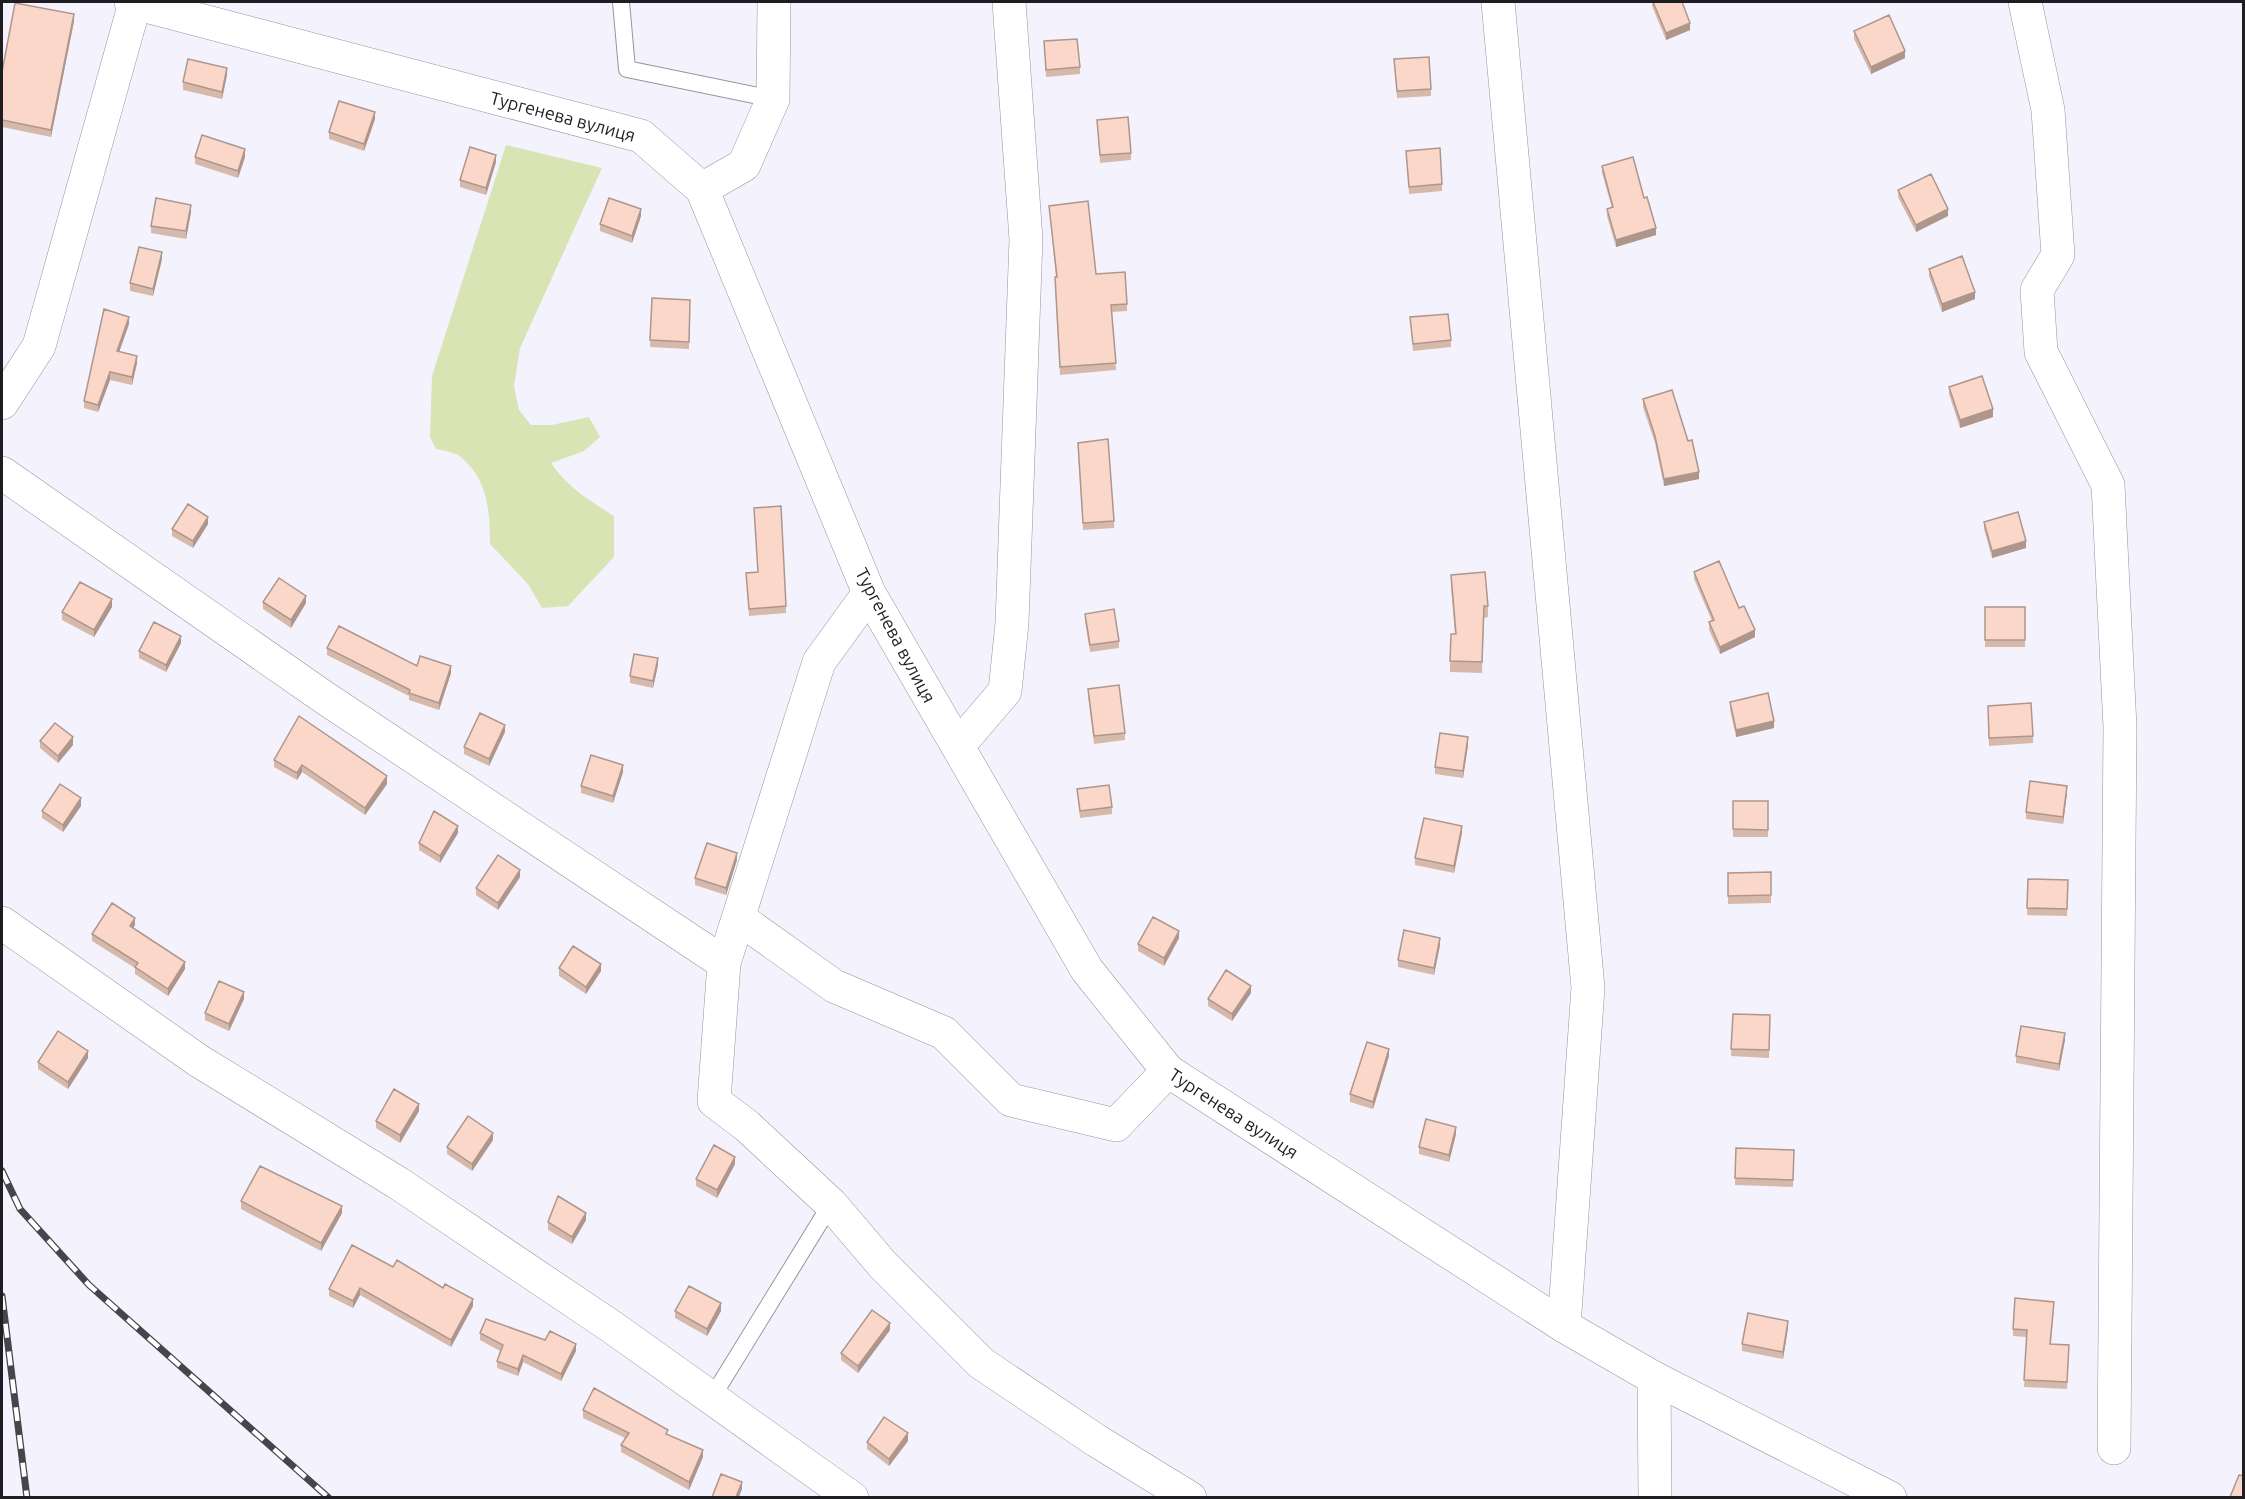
<svg xmlns="http://www.w3.org/2000/svg" width="2245" height="1499" font-family="Ubuntu,sans-serif">
<style>
.green{fill:#d9e4b5}
.lines{fill:none;stroke-linecap:round;stroke-linejoin:round}
.lane-casing{stroke:#9693a0;stroke-width:18}
.street-casing{stroke:#9693a0;stroke-width:34}
.secondary-casing{stroke:#9693a0;stroke-width:34}
.lane{stroke:#fff;stroke-width:16}
.street{stroke:#fff;stroke-width:33}
.secondary{stroke:#fff;stroke-width:33}
.rail-casing{stroke:#46454b;stroke-width:7}
.rail{stroke:#fff;stroke-width:4.5;stroke-dasharray:14;stroke-linecap:butt}
.wall{fill:#d7b9ac}
.shaded-wall{fill:#af968c}
.building{fill:#fad7c8;stroke:#af968c;stroke-width:1.5}
.labels{text-anchor:middle;dominant-baseline:central;stroke-width:4.5;stroke-linejoin:round;paint-order:stroke}
.street-label{font-size:18px;fill:#1e1d22;stroke:#fff}
</style>
<rect width="100%" height="100%" fill="#f3f2fd"/>
<path class="green" d="M506,145L602,168L520,348L514,386L519,410L531,425H552L589,417L600,437L584,451L551,463C567,487 590,501 614,516V557L568,606L542,608L528,584L490,544C490,511 488,477 458,455C453,452 442,450 436,449L430,437L432,376Z"/>
<g class="lines">
<defs>
<path id="lane" d="M621,2L627,69L773,99
M711,1399L831,1204"/>
<path id="street" d="M1498,2L1588,988L1564,1326
M2025,2L2048,110L2058,255L2037,290L2041,352L2108,485L2120,727L2114,1448
M702,189L744,165L773,99L774,2
M2,473L325,698L724,963
M869,593L819,662L724,963L714,1101L747,1126L831,1204L882,1264L981,1363L1097,1441L1190,1498
M958,746L1005,691L1012,623L1026,239L1009,2
M740,919L834,986L944,1033L1011,1100L1116,1125L1168,1071
M2,923L199,1061L398,1183L612,1327L852,1498
M1654,1378L1655,1498"/>
<path id="secondary" d="M131,2L641,136L702,189L869,593L1087,970L1168,1071L1564,1326L1654,1378L1890,1498
M2,403L39,346L135,3"/>
</defs>
<use href="#lane" class="lane-casing"/>
<use href="#street" class="street-casing"/>
<use href="#secondary" class="secondary-casing"/>
<use href="#lane" class="lane"/>
<use href="#street" class="street"/>
<use href="#secondary" class="secondary"/>
<defs>
<path id="rail" d="M2,1171L20,1209L89,1285L329,1498
M2,1296L27,1498"/>
</defs>
<use href="#rail" class="rail-casing"/>
<use href="#rail" class="rail"/>
</g>
<path class="wall" d="M641,2H674V3Z
M1652,2H1682L1690,30L1666,40L1652,6Z
M74,21L51,137L2,127V72Z
M1854,31L1905,58L1871,74L1854,39Z
M1044,41L1080,67V74L1046,77Z
M1394,59L1431,89V96L1397,98Z
M227,75L222,99L183,90V82Z
M375,119L364,151L329,139V132Z
M1097,120L1131,153V160L1100,163Z
M1406,151L1442,184V191L1409,194Z
M195,157H245L238,178L195,164Z
M496,162L486,195L460,187V180Z
M1602,166L1644,198L1656,235L1616,247L1607,216V209L1612,208L1602,173Z
M1898,190L1948,216L1916,232L1898,197Z
M1049,206L1096,274L1127,304V311L1112,312L1116,370L1060,375L1055,284L1056,277Z
M191,212L186,239L151,233V226Z
M641,216L632,243L600,231V224Z
M162,259L153,296L130,291V283Z
M1929,269L1975,299L1942,312L1929,276Z
M652,298L690,300L689,349L650,347Z
M1410,317L1451,340V347L1413,351Z
M129,324L119,352L137,363L132,385L110,380L98,412L84,408V401Z
M1949,387L1993,417L1960,428L1949,394Z
M1643,399L1699,479L1664,486L1655,443L1643,407Z
M1078,450L1114,521V528L1083,530Z
M754,508L786,606V613L749,616L746,573L758,572Z
M1984,522L2026,548L1992,558L1984,529Z
M208,524L193,548L172,536V529Z
M1694,572L1755,637L1720,654L1709,630V622L1712,621L1694,579Z
M1451,575L1488,606V617L1484,618L1482,673L1450,672V661L1455,634L1451,587Z
M263,602L306,603L291,628L263,609Z
M112,607L94,637L62,620V612Z
M1985,607H2025V647H1985Z
M1085,614L1119,641V648L1090,652L1085,621Z
M181,643L166,672L139,658V651Z
M327,648L451,673L439,710L409,700V696L327,655Z
M658,665L653,688L630,683V676Z
M1088,689L1125,733V740L1094,744L1088,696Z
M1730,702L1774,728L1736,737L1730,709Z
M1988,713L2033,736V743L1989,746Z
M505,732L489,766L464,754V747Z
M40,741L73,745L58,763L40,748Z
M1468,745L1463,778L1435,774V767Z
M274,760L387,784L365,815L302,772L297,780L274,767Z
M623,772L613,803L581,793V786Z
M1077,789L1112,807V814L1080,818Z
M2067,793L2063,824L2026,819V812Z
M1733,801H1768V837H1733Z
M81,806L63,832L42,818V811Z
M458,833L440,863L419,850V843Z
M1462,833L1454,873L1415,865V858Z
M737,860L726,895L695,885V878Z
M1771,872V903L1728,904V873Z
M520,877L498,910L476,895V888Z
M2028,879L2068,880L2067,916L2027,915Z
M135,925L133,928L185,969L168,996L135,974V968L92,941V934Z
M1179,938L1164,966L1138,951V944Z
M1440,945L1434,975L1398,967V960Z
M559,968L601,971L586,994L559,976Z
M1251,993L1232,1021L1208,1006V999Z
M244,999L229,1031L205,1020V1013Z
M1733,1014L1770,1015L1769,1058L1731,1056Z
M2065,1040L2059,1071L2016,1063V1056Z
M1389,1056L1373,1109L1350,1102V1094Z
M88,1058L68,1089L38,1069V1062Z
M419,1111L400,1143L376,1128V1121Z
M1456,1134L1449,1162L1419,1154V1147Z
M493,1140L472,1171L447,1154V1147Z
M1736,1148L1794,1150L1793,1187L1735,1185Z
M735,1164L717,1198L696,1186V1179Z
M241,1201L342,1213L321,1251L241,1209Z
M586,1220L572,1244L548,1230V1222Z
M393,1267L473,1306L451,1347L360,1295L353,1308L329,1296V1289Z
M2054,1309L2051,1344L2069,1353L2067,1389L2024,1387L2027,1337L2013,1336V1329Z
M675,1311H721L707,1336L675,1318Z
M1788,1328L1783,1359L1742,1351V1344Z
M890,1330L858,1373L841,1360V1353Z
M480,1333L545,1340L576,1351L561,1381L523,1362L518,1376L497,1368V1361L500,1351L480,1340Z
M583,1410L703,1457L689,1490L621,1452V1445L625,1438L583,1418Z
M908,1441L889,1466L867,1449V1442Z"/>
<path class="shaded-wall" d="M74,14V21L51,137V130Z
M1690,23V30L1666,40V33Z
M1905,51V58L1871,74V67Z
M227,68V75L222,99V92Z
M375,112V119L364,151V144Z
M245,149V157L238,178V171Z
M496,155V162L486,195V188Z
M191,205V212L186,239V231Z
M641,209V216L632,243V236Z
M1948,209V216L1916,232V225Z
M1656,228V235L1616,247V240Z
M162,252V259L153,296V289Z
M1975,292V299L1942,312V304Z
M129,317V324L117,358V351Z
M137,356V363L132,385V377Z
M110,372V380L98,412V405Z
M1993,409V417L1960,428V420Z
M1699,472V479L1664,486V479Z
M208,517V524L193,548V541Z
M2026,541V548L1992,558V551Z
M306,596V603L291,628V620Z
M112,599V607L94,637V630Z
M1755,630V637L1720,654V647Z
M181,636V643L166,672V665Z
M658,658V665L653,688V681Z
M451,666V673L439,710V703Z
M1774,721V728L1736,737V730Z
M505,725V732L489,766V759Z
M73,737V745L58,763V756Z
M1468,737V745L1463,778V771Z
M302,765V772L297,780V773Z
M623,765V772L613,803V796Z
M387,776V784L365,815V808Z
M2067,786V793L2063,824V817Z
M81,798V806L63,832V825Z
M458,826V833L440,863V856Z
M1462,826V833L1454,873V866Z
M737,853V860L726,895V888Z
M520,870V877L498,910V903Z
M135,918V925L130,933V926Z
M1179,931V938L1164,966V958Z
M1440,938V945L1434,975V968Z
M185,962V969L168,996V989Z
M601,964V971L586,994V987Z
M1251,986V993L1232,1021V1014Z
M244,992V999L229,1031V1024Z
M2065,1033V1040L2059,1071V1064Z
M1389,1049V1056L1373,1109V1102Z
M88,1051V1058L68,1089V1082Z
M419,1104V1111L400,1143V1135Z
M1456,1127V1134L1449,1162V1155Z
M493,1133V1140L472,1171V1164Z
M735,1157V1164L717,1198V1190Z
M342,1206V1213L321,1251V1243Z
M586,1213V1220L572,1244V1237Z
M360,1288V1295L353,1308V1301Z
M473,1299V1306L451,1347V1340Z
M721,1303V1311L707,1336V1329Z
M1788,1321V1328L1783,1359V1352Z
M890,1323V1330L858,1373V1366Z
M576,1344V1351L561,1381V1374Z
M523,1355V1362L518,1376V1369Z
M908,1433V1441L889,1466V1459Z
M703,1450V1457L689,1490V1482Z
M742,1482V1489L739,1497H736Z"/>
<path class="building" d="M1653,2H1682L1690,23L1666,33Z
M15,3L74,14L51,130L2,120V72Z
M1889,15L1905,51L1871,67L1854,31Z
M1077,39L1080,67L1046,70L1044,41Z
M1429,57L1431,89L1397,91L1394,59Z
M188,59L227,68L222,92L183,82Z
M339,101L375,112L364,144L329,132Z
M1128,117L1131,153L1100,155L1097,120Z
M202,135L245,149L238,171L195,157Z
M470,147L496,155L486,188L460,180Z
M1440,148L1442,184L1409,187L1406,151Z
M1633,157L1644,198L1647,197L1656,228L1616,240L1607,209L1613,207L1602,166Z
M1931,174L1948,209L1916,225L1898,190Z
M156,198L191,205L186,231L151,226Z
M609,198L641,209L632,236L600,224Z
M1088,201L1096,274L1125,272L1127,304L1111,305L1116,363L1060,367L1055,277H1057L1049,206Z
M139,247L162,252L153,289L130,283Z
M1962,256L1975,292L1942,304L1929,269Z
M652,298L690,300L689,342L650,340Z
M104,309L129,317L117,351L137,356L132,377L110,372L98,405L84,401Z
M1448,314L1451,340L1413,344L1410,317Z
M1982,376L1993,409L1960,420L1949,387Z
M1672,390L1688,441L1692,440L1699,472L1664,479L1655,436L1643,399Z
M1108,439L1114,521L1083,523L1078,443Z
M188,504L208,517L193,541L172,529Z
M781,506L786,606L749,609L746,573L758,572L754,508Z
M2018,512L2026,541L1992,551L1984,522Z
M1719,561L1739,608L1744,606L1755,630L1720,647L1709,622L1714,620L1694,572Z
M1485,572L1488,606H1484L1482,662L1450,661L1451,634H1456L1451,575Z
M279,578L306,596L291,620L263,602Z
M80,582L112,599L94,630L62,612Z
M1985,607H2025V640H1985Z
M1114,609L1119,641L1090,645L1085,614Z
M154,622L181,636L166,665L139,651Z
M339,626L417,666L420,656L451,666L439,703L409,693L410,690L327,648Z
M634,654L658,658L653,681L630,676Z
M1119,685L1125,733L1094,736L1088,689Z
M1768,693L1774,721L1736,730L1730,702Z
M2031,703L2033,736L1989,738L1988,706Z
M480,713L505,725L489,759L464,747Z
M299,716L387,776L365,808L302,765L297,773L274,760Z
M55,723L73,737L58,756L40,741Z
M1440,733L1468,737L1463,771L1435,767Z
M591,755L623,765L613,796L581,786Z
M2030,781L2067,786L2063,817L2026,812Z
M60,784L81,798L63,825L42,811Z
M1109,785L1112,807L1080,811L1077,789Z
M1733,801H1768V830L1733,829Z
M434,811L458,826L440,856L419,843Z
M1424,818L1462,826L1454,866L1415,858Z
M707,843L737,853L726,888L695,878Z
M498,855L520,870L498,903L476,888Z
M1771,872V895L1728,896V873Z
M2028,879L2068,880L2067,909L2027,908Z
M112,903L135,918L130,926L185,962L168,989L135,967L138,963L92,934Z
M1153,917L1179,931L1164,958L1138,944Z
M1404,930L1440,938L1434,968L1398,960Z
M573,946L601,964L586,987L559,968Z
M1226,970L1251,986L1232,1014L1208,999Z
M219,981L244,992L229,1024L205,1013Z
M1733,1014L1770,1015L1769,1050L1731,1049Z
M2021,1026L2065,1033L2059,1064L2016,1056Z
M58,1031L88,1051L68,1082L38,1062Z
M1367,1042L1389,1049L1373,1102L1350,1094Z
M394,1089L419,1104L400,1135L376,1121Z
M468,1116L493,1133L472,1164L447,1147Z
M1426,1119L1456,1127L1449,1155L1419,1147Z
M714,1145L735,1157L717,1190L696,1179Z
M1736,1148L1794,1150L1793,1180L1735,1178Z
M260,1166L342,1206L321,1243L241,1201Z
M558,1196L586,1213L572,1237L548,1222Z
M352,1245L393,1267L397,1260L443,1288L445,1284L473,1299L451,1340L360,1288L353,1301L329,1289Z
M689,1286L721,1303L707,1329L675,1311Z
M2015,1298L2054,1302L2050,1344L2069,1345L2067,1382L2024,1380L2027,1330L2013,1329Z
M872,1310L890,1323L858,1366L841,1353Z
M1748,1313L1788,1321L1783,1352L1742,1344Z
M486,1319L545,1340L550,1331L576,1344L561,1374L523,1355L518,1369L497,1361L503,1345L480,1333Z
M594,1388L668,1430L666,1434L703,1450L689,1482L621,1445L629,1433L583,1410Z
M884,1417L908,1433L889,1459L867,1442Z
M721,1474L742,1482L736,1497H712Z
M2239,1475L2244,1476V1497H2230Z"/>
<g class="labels">
<g class="street-label">
<text transform="translate(563 116) rotate(15)">Тургенева вулиця</text>
<text transform="translate(896 635) rotate(62)">Тургенева вулиця</text>
<text transform="translate(1234 1113) rotate(33)">Тургенева вулиця</text>
</g>
</g>
<rect width="2245" height="1499" fill="none" stroke="#1e1d22" stroke-width="6"/>
</svg>
